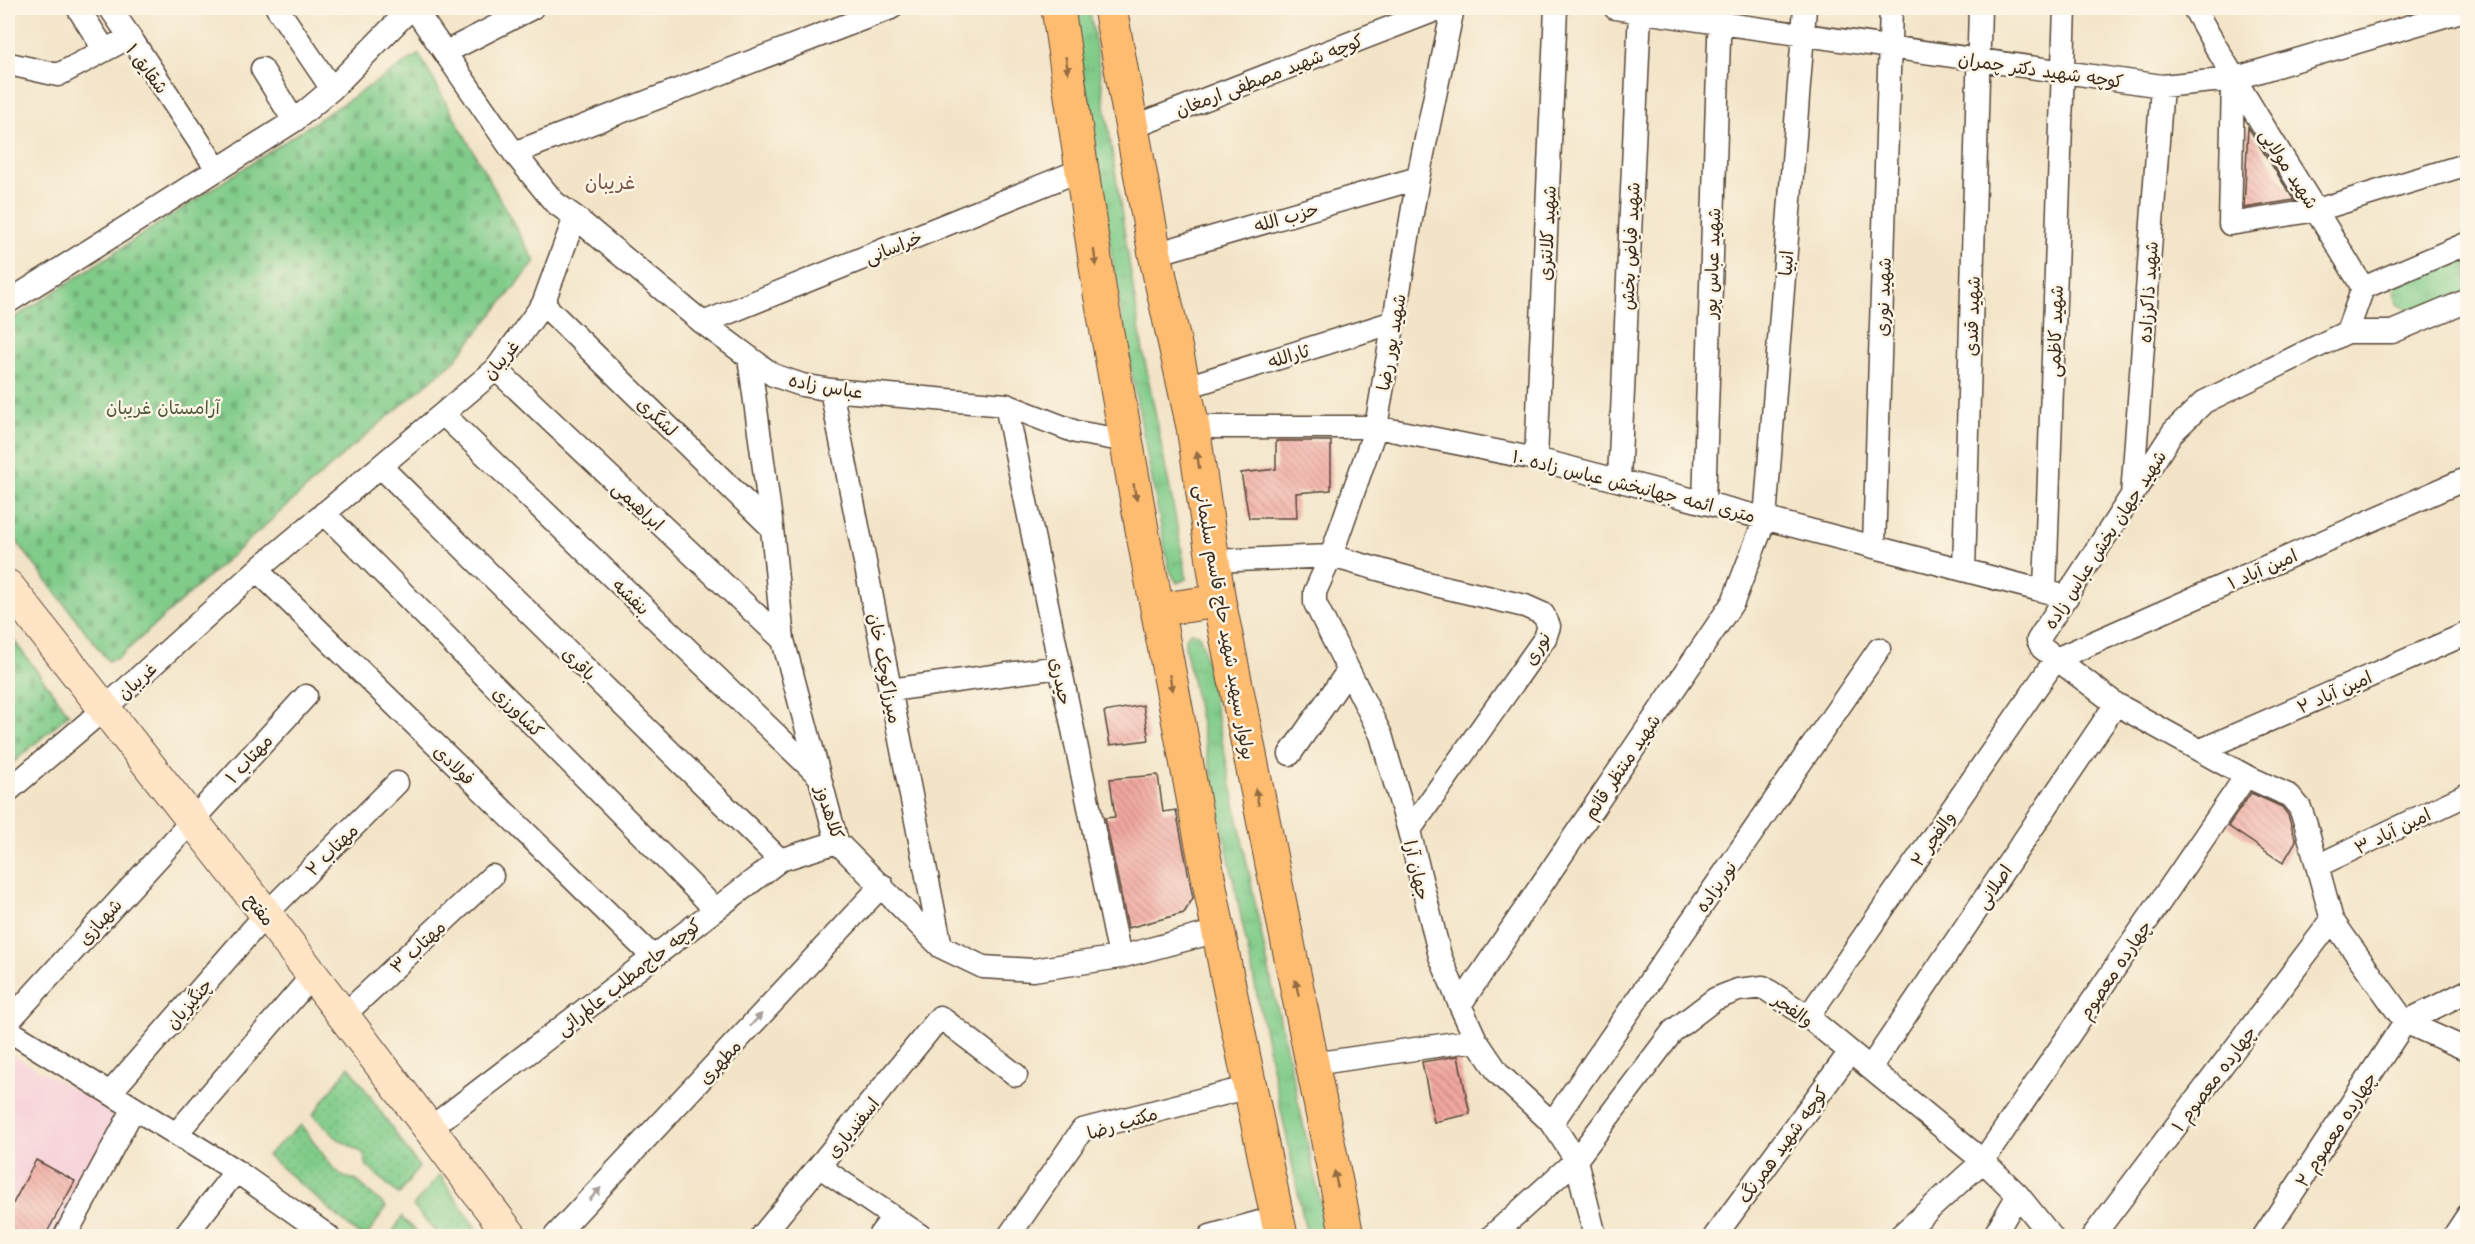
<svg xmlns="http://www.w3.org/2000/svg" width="2475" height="1244" font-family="'Playpen Sans','Playpen Sans Arabic',sans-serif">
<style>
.built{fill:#f6cfd9}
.grass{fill:url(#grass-tufts);stroke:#5e7b54;stroke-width:1.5}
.cemetery{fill:url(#cemetery-stones);stroke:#5e7b54;stroke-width:1.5}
.park{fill:url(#park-dots);stroke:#5e7b54;stroke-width:1.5}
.building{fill:url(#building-back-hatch)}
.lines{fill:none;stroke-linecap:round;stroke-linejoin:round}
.street-casing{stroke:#574638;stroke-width:25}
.secondary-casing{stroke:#574638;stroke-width:34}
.primary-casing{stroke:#574638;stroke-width:35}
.street{stroke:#fff;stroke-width:22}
.secondary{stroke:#ffe4c6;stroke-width:32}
.primary{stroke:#febc70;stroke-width:33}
.oneway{fill:#936c43}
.oneway2{fill:#a79f9a}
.labels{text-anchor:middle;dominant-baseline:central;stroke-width:5;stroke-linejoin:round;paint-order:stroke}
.street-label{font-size:18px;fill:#3b2a1e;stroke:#fcf5e5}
.park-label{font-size:18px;fill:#505b3e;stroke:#fcf5e5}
.neighbourhood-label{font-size:20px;fill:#7b564c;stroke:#fcf5e5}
</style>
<defs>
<pattern id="grass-tufts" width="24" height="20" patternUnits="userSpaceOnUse" patternTransform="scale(1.5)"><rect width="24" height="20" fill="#81cc8a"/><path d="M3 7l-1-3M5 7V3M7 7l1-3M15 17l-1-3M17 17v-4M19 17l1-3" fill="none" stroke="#70af77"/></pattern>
<pattern id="cemetery-stones" width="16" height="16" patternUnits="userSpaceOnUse" patternTransform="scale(1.5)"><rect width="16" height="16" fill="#81cc8a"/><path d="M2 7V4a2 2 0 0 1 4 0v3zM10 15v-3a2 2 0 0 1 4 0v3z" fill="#70af77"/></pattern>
<pattern id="park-dots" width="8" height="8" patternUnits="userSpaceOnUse" patternTransform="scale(1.5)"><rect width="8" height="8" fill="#81cc8a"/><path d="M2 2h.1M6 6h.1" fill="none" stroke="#70af77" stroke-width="1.8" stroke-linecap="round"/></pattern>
<pattern id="building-back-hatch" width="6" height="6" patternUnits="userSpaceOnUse" patternTransform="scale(1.5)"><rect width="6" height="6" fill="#f1a7a0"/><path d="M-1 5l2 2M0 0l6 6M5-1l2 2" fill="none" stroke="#c48882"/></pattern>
</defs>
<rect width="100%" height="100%" fill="#fcf5e5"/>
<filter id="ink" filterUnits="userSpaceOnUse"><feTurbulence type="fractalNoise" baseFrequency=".0167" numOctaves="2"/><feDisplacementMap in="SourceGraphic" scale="12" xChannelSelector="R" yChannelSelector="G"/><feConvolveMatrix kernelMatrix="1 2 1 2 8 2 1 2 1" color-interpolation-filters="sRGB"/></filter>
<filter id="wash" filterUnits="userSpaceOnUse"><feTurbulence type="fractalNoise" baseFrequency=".008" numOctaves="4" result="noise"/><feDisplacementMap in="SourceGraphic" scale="24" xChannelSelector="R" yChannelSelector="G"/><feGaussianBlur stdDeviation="1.35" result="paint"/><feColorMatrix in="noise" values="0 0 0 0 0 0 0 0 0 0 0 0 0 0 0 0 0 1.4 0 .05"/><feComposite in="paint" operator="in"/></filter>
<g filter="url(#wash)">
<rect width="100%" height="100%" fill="#f3e4c8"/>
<path class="built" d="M12,1055L118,1114L121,1121L60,1236H8V1057Z"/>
<path class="grass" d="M1072,8H1089L1095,40L1142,346L1185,567L1186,579L1177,583L1169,569L1127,349Z
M2467,254V291L2413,312L2397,304L2394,292L2395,286Z
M1191,632L1199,634L1203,647L1266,957L1328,1236H1307L1185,646V638Z"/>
<path class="cemetery" d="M419,54L535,262L455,360L351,448L118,658L108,661L8,530V322Z
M8,633L69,714L8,767Z"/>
<path class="park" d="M349,1066L419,1167L399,1195L367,1166L363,1153L338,1139L313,1115Z
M301,1125L333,1168L344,1177L356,1180L386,1207L367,1236L357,1233L267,1155Z
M440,1175L481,1236H439L413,1206Z
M402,1217V1218L422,1236H390Z"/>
<g id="blocks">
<path class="building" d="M2248,127L2266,156L2294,200L2244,208Z
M1276,441H1331V490L1296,493L1297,518H1249L1241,473L1276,469Z
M1143,705L1149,740L1110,745L1104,712Z
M1158,775L1163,812L1176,810L1193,898L1184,913L1128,928L1105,818L1115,817L1110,779Z
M2251,793L2282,807L2288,815L2296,841L2283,863L2228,826Z
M1458,1056L1470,1114L1434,1122L1422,1062Z
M36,1160L75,1181L45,1236H8V1213Z"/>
</g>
</g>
<g filter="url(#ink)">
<use href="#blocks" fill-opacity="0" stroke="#574638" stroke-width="1.5"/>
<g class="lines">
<defs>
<path id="street" d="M78,8L104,49
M110,8L130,37
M277,8L332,89
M1615,8L2162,86L2233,79L2468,9
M2194,8C2246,104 2308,194 2363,288L2347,332
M446,52L532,8
M14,65L58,75L130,37L217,169
M262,69L294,121
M2233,79L2230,224L2317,210L2468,164
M1131,128L1441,8
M514,153L891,8
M575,217L703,323L773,375L802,385L831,390L1006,405L1076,432L1127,441
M1155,254L1418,178
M2363,288L2468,243
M2468,300L2392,332H2347L2204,402L2173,432L2038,640L2042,648L2116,704L2246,776L2290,796L2300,808L2306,825L2332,920L2405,1022L2468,1050
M8,302L294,121L332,89L411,8
M543,304L772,528
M703,323L1083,169
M749,357L772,528L783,640L837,842L941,947L983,967L1033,970L1120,957L1218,931
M496,369L783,640
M1183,388L1394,322
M831,390L941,947
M1006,405L1120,957
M444,415L818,775
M1193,427H1376L1536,459L2067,597
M1536,459L1556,8
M381,467L780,860
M1619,480L1640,11
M2132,496L2162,86
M1704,503L1720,8
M324,513L715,909
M1874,547L1891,8
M1213,561L1331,556L1376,427L1418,178L1453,8
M257,570L653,957
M1964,570L1980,8
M2045,591L2065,8
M890,690L1059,667
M2201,750L2468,633
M1290,754L1348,671
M8,791L104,709L257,570L496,369L543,304L575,217L554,202L514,153L414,8
M1409,831L1545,638L1549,626L1543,614L1525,606L1431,584L1331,556L1315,592V603L1381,735L1409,831L1440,956L1460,1005L1476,1040L1499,1074L1552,1123L1576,1160L1595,1236
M2317,866L2468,794
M1460,1005L1733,602L1765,519L1805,8
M343,1016L492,876
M1808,1017L2056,659L2468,478
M8,1022L306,696
M8,1030L236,1171L328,1236
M1313,1064L1476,1040
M1870,1068L2116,704
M110,1093L266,914L397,783
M1552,1123L1879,649
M429,1129L780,860L837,842
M176,1134L312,976
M820,1167L921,1236
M65,1236L134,1108
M185,1236L236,1171
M555,1236L882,885
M762,1236L940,1017L1016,1075
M879,1236L893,1217
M1009,1236L1082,1130L1250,1087
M1210,1236L1277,1217
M1492,1236L1576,1160L1673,1031L1715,999L1738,990L1763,987L1808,1017L1983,1161L2018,1195L2051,1236
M1715,1236L1850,1052
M1900,1236L1983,1161L2246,776
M1994,1236L2018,1195
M2093,1236L2332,920
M2264,1236L2405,1022L2468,991
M2454,1236L2468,1215"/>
<path id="secondary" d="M8,586L266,914L511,1236"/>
<path id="primary" d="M1058,8L1100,293L1143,535L1227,976L1281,1236
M1110,8L1155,254L1193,427L1219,601L1347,1236
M1157,610L1219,601"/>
</defs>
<use href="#street" class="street-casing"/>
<use href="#secondary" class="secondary-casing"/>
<use href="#primary" class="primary-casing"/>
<use href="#street" class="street"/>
<use href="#secondary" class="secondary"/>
<use href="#primary" class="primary"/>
</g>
<defs><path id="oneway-solid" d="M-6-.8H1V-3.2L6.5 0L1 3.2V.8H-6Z" transform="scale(1.5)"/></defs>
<g class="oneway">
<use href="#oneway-solid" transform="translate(1067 65) rotate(81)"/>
<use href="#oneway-solid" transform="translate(1095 258) rotate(82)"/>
<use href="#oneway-solid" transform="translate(1198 460) rotate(-98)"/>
<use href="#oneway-solid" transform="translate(1135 492) rotate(80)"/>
<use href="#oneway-solid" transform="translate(1171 683) rotate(79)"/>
<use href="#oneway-solid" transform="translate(1257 797) rotate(-101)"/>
<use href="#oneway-solid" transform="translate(1297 988) rotate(-102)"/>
<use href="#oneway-solid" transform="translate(1336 1179) rotate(-101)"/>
</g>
<g class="oneway2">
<use href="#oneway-solid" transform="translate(756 1020) rotate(-47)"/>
<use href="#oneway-solid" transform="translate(595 1194) rotate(-47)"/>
</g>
</g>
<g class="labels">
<g class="street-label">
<text transform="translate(148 68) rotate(53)">شقایق ۱</text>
<text transform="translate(2041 69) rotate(8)">کوچه شهید دکتر چمران</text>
<text transform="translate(1269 74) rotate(-21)">کوچه شهید مصطفی ارمغان</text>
<text transform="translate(2290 168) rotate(57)">شهید مولایی</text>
<text transform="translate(1286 216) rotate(-16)">حزب الله</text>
<text transform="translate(1546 233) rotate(-87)">شهید کلانتری</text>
<text transform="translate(893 246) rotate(-22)">خراسانی</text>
<text transform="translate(1629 246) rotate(-87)">شهید فیاض بخش</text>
<text transform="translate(1711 263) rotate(-88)">شهید عباس پور</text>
<text transform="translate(1785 263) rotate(-86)">انبیا</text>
<text transform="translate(2147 292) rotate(-86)">شهید ذاکرزاده</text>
<text transform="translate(1882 297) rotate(-88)">شهید نوری</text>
<text transform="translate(1971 316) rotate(-88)">شهید قندی</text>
<text transform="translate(2054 331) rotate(-88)">شهید کاظمی</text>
<text transform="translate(1390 342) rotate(-80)">شهید پور رضا</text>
<text transform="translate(1288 355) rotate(-17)">ثارالله</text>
<text transform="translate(500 359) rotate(-50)">غریبان</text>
<text transform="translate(826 385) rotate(10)">عباس زاده</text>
<text transform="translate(658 416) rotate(44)">لشگری</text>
<text transform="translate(1634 485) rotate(14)">۱۰ متری ائمه جهانبخش عباس زاده</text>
<text transform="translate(639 505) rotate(43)">ابراهیمی</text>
<text transform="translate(2104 539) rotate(-57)">شهید جهان بخش عباس زاده</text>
<text transform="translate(2262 568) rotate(-24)">۱ امین آباد</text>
<text transform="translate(632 596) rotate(44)">بنفشه</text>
<text transform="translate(1226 622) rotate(80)">بولوار سپهبد شهید حاج قاسم سلیمانی</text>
<text transform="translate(1536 648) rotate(-60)">نوری</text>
<text transform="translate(580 663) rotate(45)">باقری</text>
<text transform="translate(886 668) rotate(79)">میرزاکوچک خان</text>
<text transform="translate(136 680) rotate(-42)">غریبان</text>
<text transform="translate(1062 681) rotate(78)">حیدری</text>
<text transform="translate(2334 691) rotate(-24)">۲ امین آباد</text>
<text transform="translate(519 711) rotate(45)">کشاورزی</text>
<text transform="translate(248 758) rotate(-47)">مهتاب ۱</text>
<text transform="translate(455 764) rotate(44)">فولادی</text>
<text transform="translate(1621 766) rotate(-56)">شهید منتظر قائم</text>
<text transform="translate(831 812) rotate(72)">کلاهدوز</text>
<text transform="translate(2392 830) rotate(-26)">۳ امین آباد</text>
<text transform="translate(1932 838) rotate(-55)">والفجر ۲</text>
<text transform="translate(331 849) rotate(-45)">مهتاب ۲</text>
<text transform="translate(1418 870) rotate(77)">جهان آرا</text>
<text transform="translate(1715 886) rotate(-55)">نوریزاده</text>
<text transform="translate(1993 886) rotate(-56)">اصلانی</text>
<text transform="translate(261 909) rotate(52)">مفتح</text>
<text transform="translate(99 921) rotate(-48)">شهبازی</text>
<text transform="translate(417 946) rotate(-43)">مهتاب ۳</text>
<text transform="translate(2114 969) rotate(-56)">چهارده معصوم</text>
<text transform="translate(628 976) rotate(-38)">کوچه حاج‌مطلب عالم‌رائی</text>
<text transform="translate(188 1003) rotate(-49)">چنگیزیان</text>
<text transform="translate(1794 1009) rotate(35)">والفجر</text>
<text transform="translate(719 1061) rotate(-47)">مطهری</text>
<text transform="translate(2213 1078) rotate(-53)">چهارده معصوم ۱</text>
<text transform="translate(1122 1122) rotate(-17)">مکتب رضا</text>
<text transform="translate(852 1127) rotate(-51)">اسفندیاری</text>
<text transform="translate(2335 1129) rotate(-57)">چهارده معصوم ۲</text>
<text transform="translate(1782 1144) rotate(-54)">کوچه شهید همرنگ</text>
</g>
<g class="park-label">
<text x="163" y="406">آرامستان غریبان</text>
</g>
<g class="neighbourhood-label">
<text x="610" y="181">غریبان</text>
</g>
</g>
<rect width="2475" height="1244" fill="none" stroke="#fcf5e5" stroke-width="30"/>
</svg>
